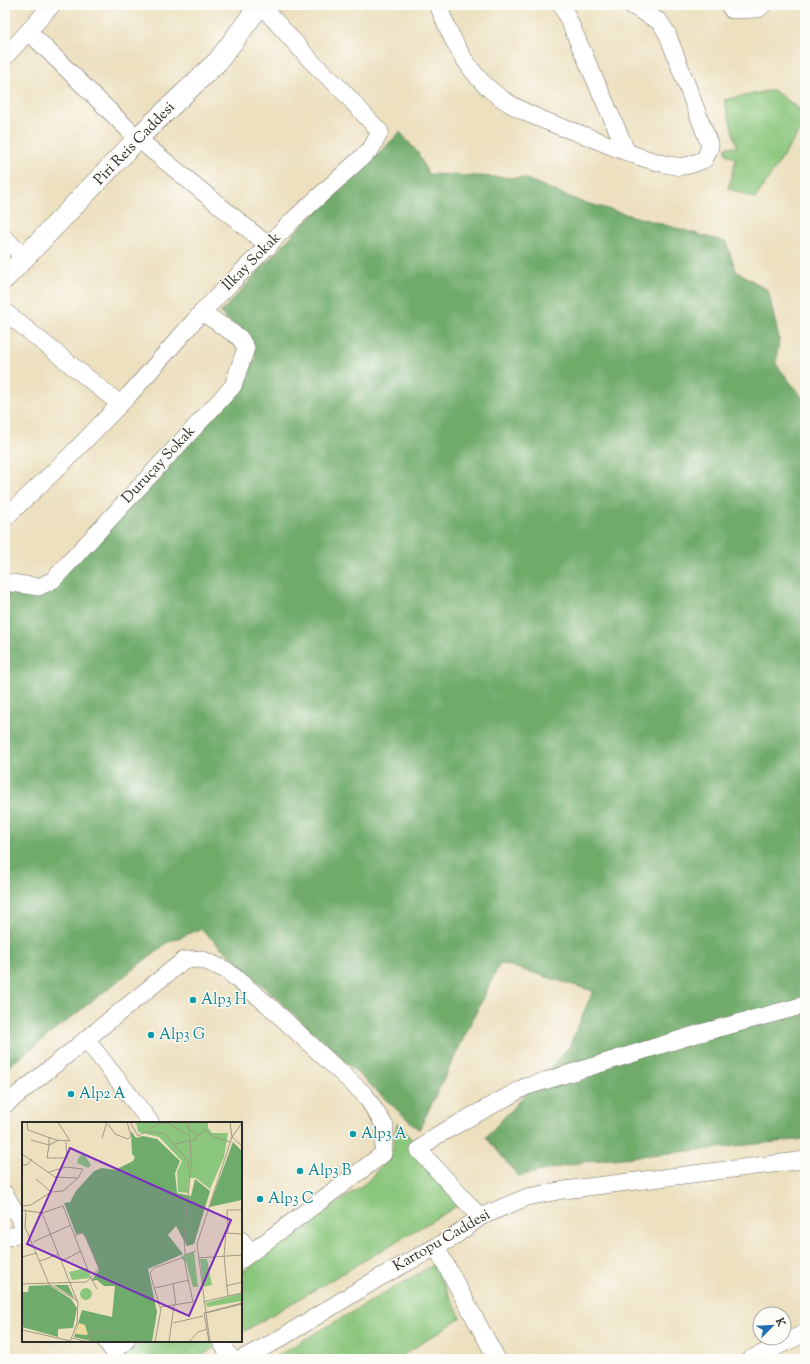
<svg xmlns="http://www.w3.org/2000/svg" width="810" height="1364" font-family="'Sorts Mill Goudy',serif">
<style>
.green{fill:#8ac67b;stroke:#5a7853}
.forest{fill:#6fab6b;stroke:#4d6b4b}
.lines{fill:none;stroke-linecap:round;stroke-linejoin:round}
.minor-casing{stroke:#6f6a5f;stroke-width:18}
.major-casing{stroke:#6f6a5f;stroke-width:22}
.minor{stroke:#fff;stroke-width:17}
.major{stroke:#fff;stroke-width:21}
.culture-dot{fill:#0f9aa8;stroke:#fdfcf7;stroke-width:1.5}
.labels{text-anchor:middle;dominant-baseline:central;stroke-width:3;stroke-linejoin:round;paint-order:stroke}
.street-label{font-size:15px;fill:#2b2b2b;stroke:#fdfcf7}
.culture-label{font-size:15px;fill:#0d838f;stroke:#fdfcf7;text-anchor:start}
.inset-road{fill:none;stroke:#9f9884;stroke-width:1}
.view{fill:#7b2cbf;fill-opacity:0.15;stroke:#7b2cbf;stroke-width:2}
.inset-edge{fill:none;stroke:#2b2b2b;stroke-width:2}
</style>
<rect width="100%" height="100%" fill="#fdfcf7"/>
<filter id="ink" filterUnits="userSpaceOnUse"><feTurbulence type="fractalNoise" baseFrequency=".025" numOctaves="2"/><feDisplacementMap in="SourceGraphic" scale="8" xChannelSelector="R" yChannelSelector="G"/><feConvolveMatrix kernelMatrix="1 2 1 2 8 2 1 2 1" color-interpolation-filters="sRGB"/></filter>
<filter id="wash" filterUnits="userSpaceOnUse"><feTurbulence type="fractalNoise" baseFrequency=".012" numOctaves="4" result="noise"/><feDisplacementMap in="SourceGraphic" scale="16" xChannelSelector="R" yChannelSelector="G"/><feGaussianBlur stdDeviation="0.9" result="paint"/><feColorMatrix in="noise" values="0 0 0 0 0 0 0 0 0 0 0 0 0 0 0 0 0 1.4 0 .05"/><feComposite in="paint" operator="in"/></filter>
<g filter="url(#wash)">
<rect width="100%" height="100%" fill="#ece0bf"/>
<path class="green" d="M773,90L805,113V123L755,199L728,188L736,159L726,154V147H737L724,100Z
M397,1122L464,1202L241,1333V1273L368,1181L392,1153Z
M433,1265L461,1318L397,1359H271Z
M144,1341H216L219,1345L198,1359H128L124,1354Z"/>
<path class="forest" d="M400,132L418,153L428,174L524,178L579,201L726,242L736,271L768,290L779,339L776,364L805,401V1139L583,1162L518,1176L486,1137L569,1047L593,991L500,963L419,1130L201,929L168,942L5,1069V582L39,587L229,398L256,358L250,341L220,313L296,231L366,167Z"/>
</g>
<g filter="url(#ink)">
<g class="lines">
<defs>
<path id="minor" d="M438,5C449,33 463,64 486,86C514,112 553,124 589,137C616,148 646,161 675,166C686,168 695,163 705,159L710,146L667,33L660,22L631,5
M562,5L627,152
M729,5L732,10L758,9L763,5
M29,32L138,139L269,246
M5,57L52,5
M5,238L25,258
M5,312L120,404
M5,518L65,461L129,395L202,312L293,220L371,149L380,132L341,89L313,63L261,5
M5,582L39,587L53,580L233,386L246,348L240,338L202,312
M86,1039L151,1123
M5,1105L184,960L201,959L226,970L267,1004L365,1095L385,1126L383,1154L241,1260
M5,1194L23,1225
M480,1217L419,1150L436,1136L525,1087L697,1034L805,1005
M5,1238L23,1232
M241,1240L251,1252
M436,1247L497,1359
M106,1341L113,1351L126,1341
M221,1341L231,1359
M241,1359L276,1341L377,1279L452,1238L480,1217L527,1197L564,1190L805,1160
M751,1359L805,1333"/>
<path id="major" d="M5,278L144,132L218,61L260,5"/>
</defs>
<use href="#minor" class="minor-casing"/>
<use href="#major" class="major-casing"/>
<use href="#minor" class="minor"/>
<use href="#major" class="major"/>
</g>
</g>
<g class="culture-dot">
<circle cx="193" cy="1000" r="4"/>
<circle cx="151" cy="1035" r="4"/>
<circle cx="71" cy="1094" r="4"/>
<circle cx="353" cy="1134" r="4"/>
<circle cx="300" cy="1171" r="4"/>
<circle cx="260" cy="1199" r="4"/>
</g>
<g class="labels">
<g class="street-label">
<text transform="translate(135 144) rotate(-46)">Piri Reis Caddesi</text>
<text transform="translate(252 262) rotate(-45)">İlkay Sokak</text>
<text transform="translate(159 465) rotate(-47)">Duruçay Sokak</text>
<text transform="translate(442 1241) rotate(-30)">Kartopu Caddesi</text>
</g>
<g class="culture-label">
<text x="201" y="1000">Alp3 H</text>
<text x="159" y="1035">Alp3 G</text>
<text x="79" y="1094">Alp2 A</text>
<text x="361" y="1134">Alp3 A</text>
<text x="308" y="1171">Alp3 B</text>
<text x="268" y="1199">Alp3 C</text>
</g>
</g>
<g transform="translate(22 1122)">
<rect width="220" height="220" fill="#ece0bf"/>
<path d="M114,0H186V6L190,11H206L202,35L188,67L174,56H167L166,71L156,70L155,50L160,39L137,15L116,10ZM62,32L69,43L66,46L55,41L57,35ZM172,130L176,165H171L164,140L159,134ZM178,137H185L190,163L181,165ZM65,146L68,156L50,158L47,150ZM58 172a6 6 0 1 1 12 0a6 6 0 1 1-12 0ZM220,171V179L185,185L184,181Z" fill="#8ac67b"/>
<path d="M109,9L114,16L121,14L135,17L158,39L153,51L155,71L169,74L173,57L188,69L172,122L165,124L154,104L146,113L161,132L126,147L135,190L130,220H73L52,215L60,188L90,195L93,164H82L75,158L69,159L77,148L64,116L61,111L54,112L42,81L48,80L54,69L72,49L80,46L93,48L111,39L113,35L110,32ZM211,20L220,29V78L187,85ZM27,163L49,177L55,186L51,206L36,207V215L0,205V170H6L7,164ZM32,163H46L52,176Z" fill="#6fab6b"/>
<path d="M57,201L63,203L66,213L53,212Z" fill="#eeda9e"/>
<path class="inset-road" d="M5,0L6,8L34,18L48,19L36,0M108,0L116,14L125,9M166,0L167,7L174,12L178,13L182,7L192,15L208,20M208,0L210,15L220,24M86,2L93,12L106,17L109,14L105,0M128,7L137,1H146L166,13M167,7L170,49M125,10L142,11L166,39L168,54L162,117L163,130V133L174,129M80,16L85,0M9,18L27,23V15M37,18L27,23L25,36H45L44,20M153,22L173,18L176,13M0,32L33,55L56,56M0,43H5L10,37M14,57L29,70M0,84L9,83L29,70L41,69L56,56L61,47L44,45L27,50M0,88L20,91L41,84L69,156L64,160L0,162M4,89L3,105L27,162L56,179M20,91L56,181L55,201L48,220M206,111L205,88H220M220,112L204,111L202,134L206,174L220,171M53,114L59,111L63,114L77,146L69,156L75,167M11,120L49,103M0,135L15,131M176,136L220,133M18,139L37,132M40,139L59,129M151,162L154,183M204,164L220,160M133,166L167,158M181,180L206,174M184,191L175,122L210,15L220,1M151,201L181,194M0,208L49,219M50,216L67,220M69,220L68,210L84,209L96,212L95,220M133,220L139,187L137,183L135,175L128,151L132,146L159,136L162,137L171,180L138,185M147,220L152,183M167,220L176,210L185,207M187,220L182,191L220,181M188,220L184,191L220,182"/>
<path class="view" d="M48,26L209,98L167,194L5,122Z"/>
<rect width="220" height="220" class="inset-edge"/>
</g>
<rect width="810" height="1364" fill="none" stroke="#fdfcf7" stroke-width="20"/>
<g transform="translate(772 1326) rotate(66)"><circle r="19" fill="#fdfcf7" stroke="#a9a8a5"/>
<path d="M0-3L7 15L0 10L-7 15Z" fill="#1f6fb2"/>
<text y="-6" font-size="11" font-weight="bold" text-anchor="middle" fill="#2b2b2b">K</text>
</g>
</svg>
